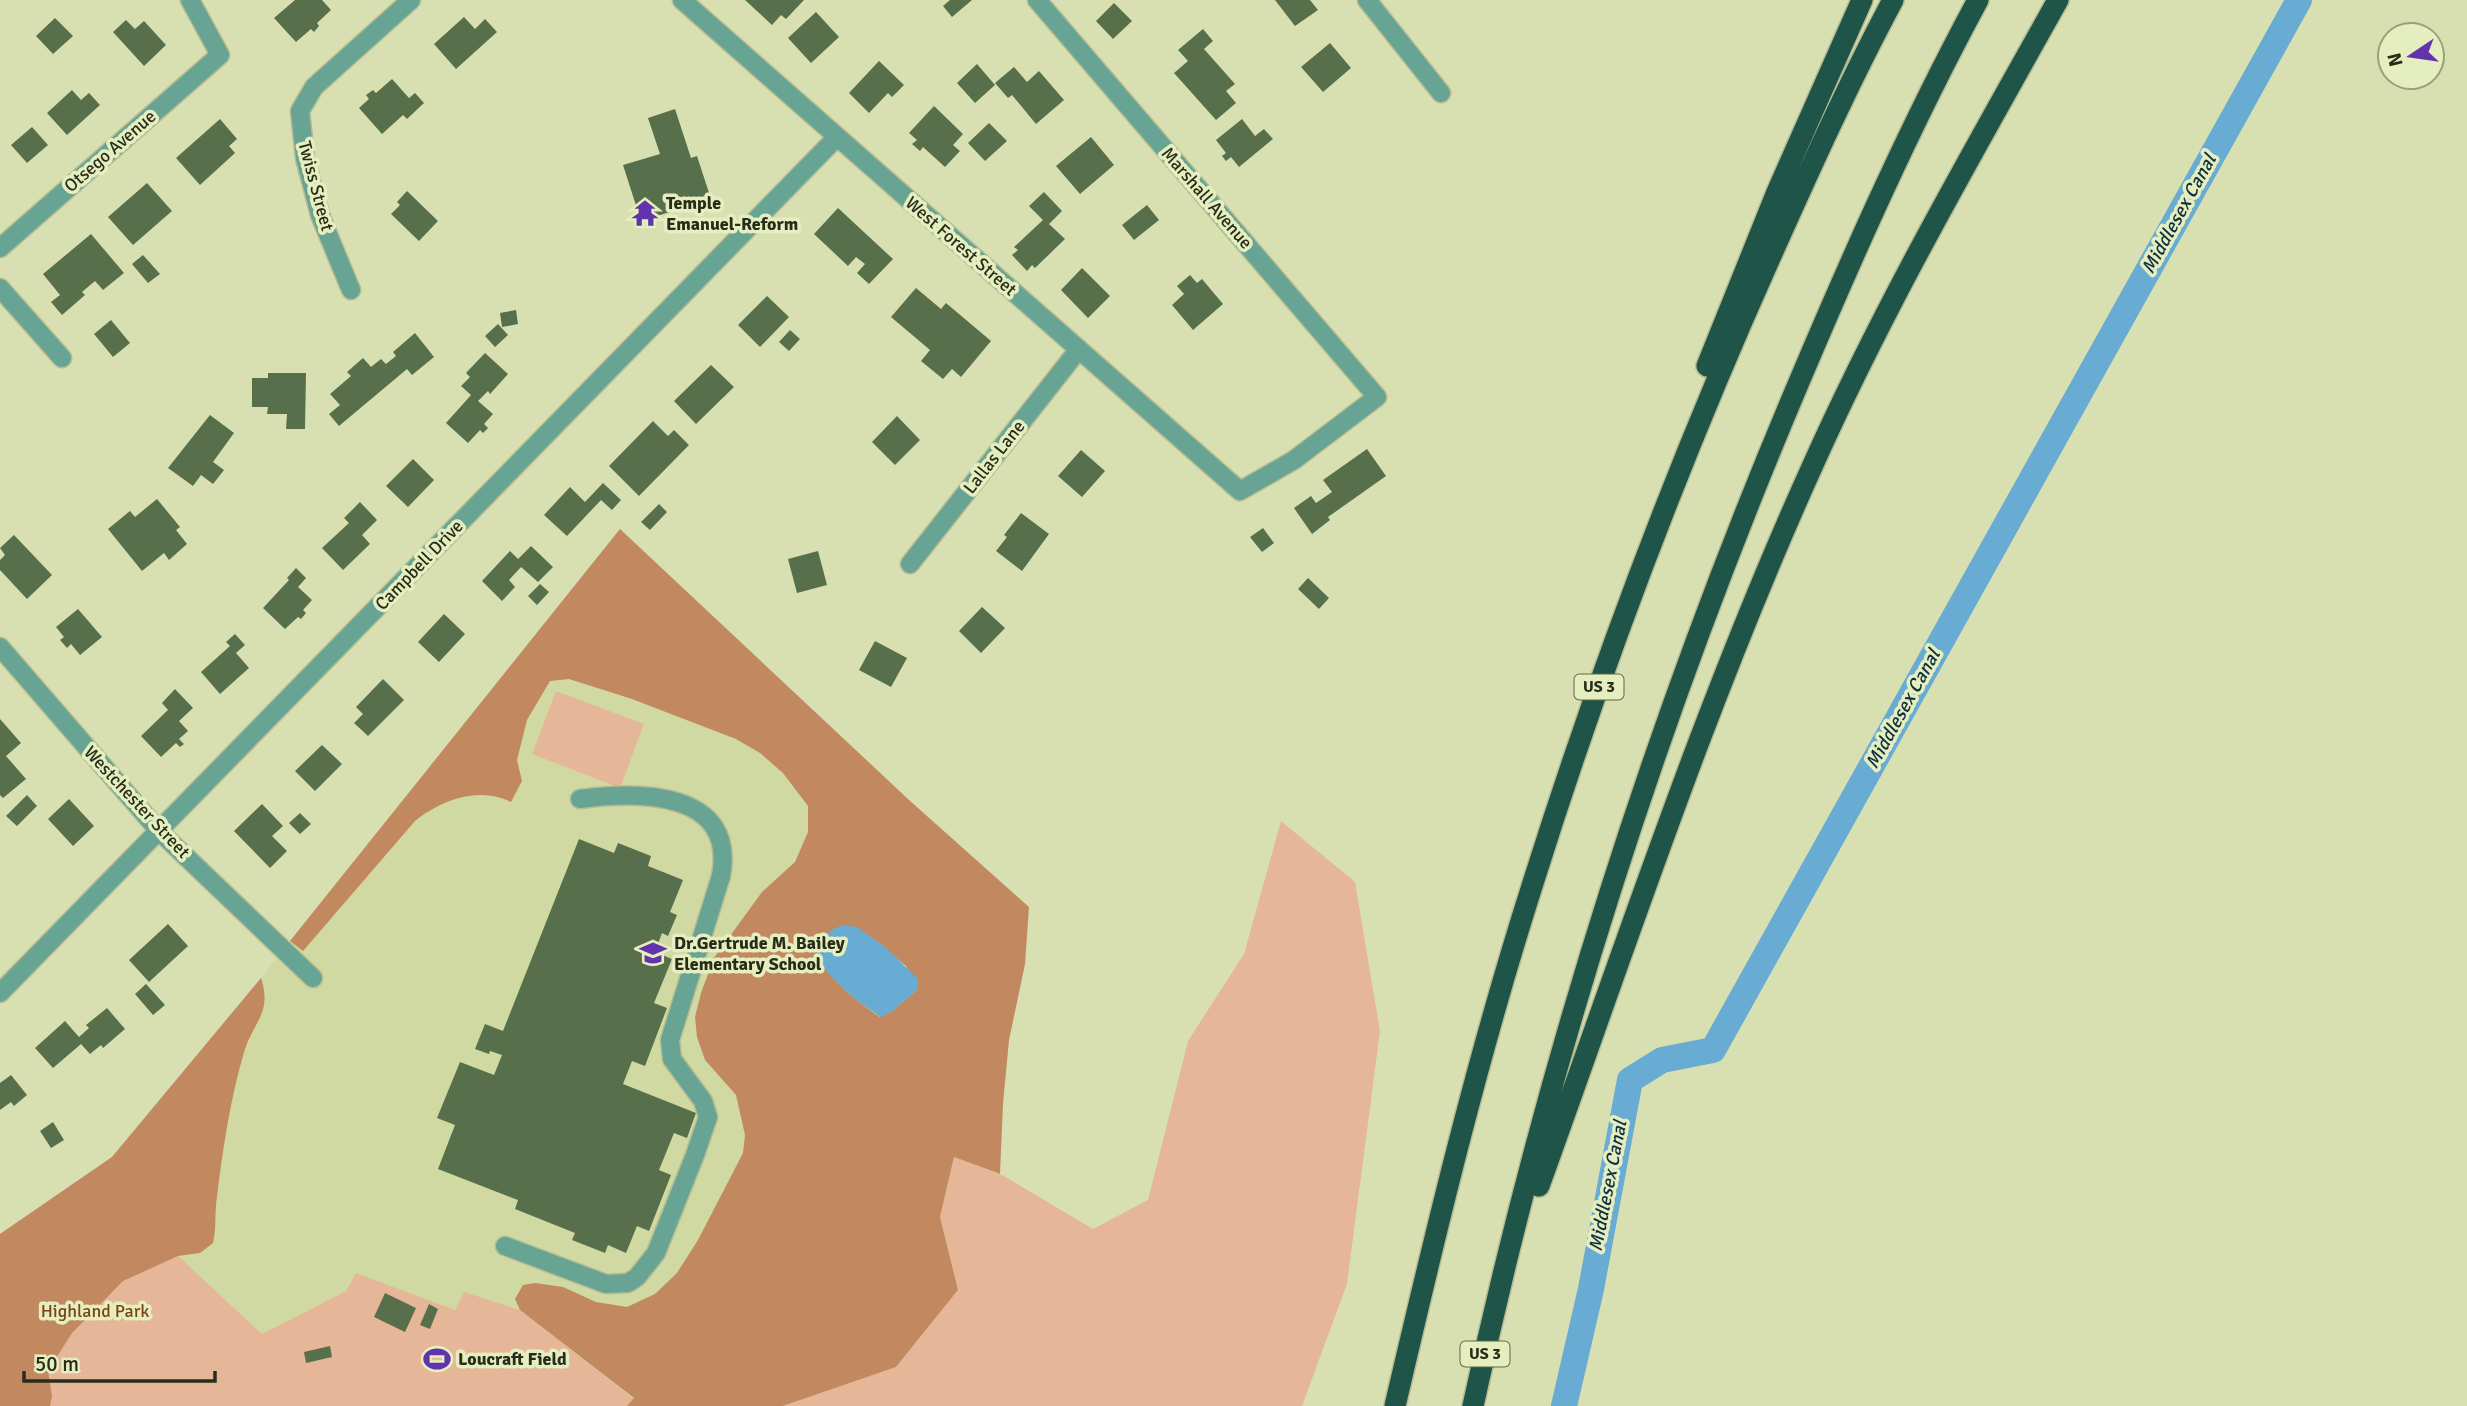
<svg xmlns="http://www.w3.org/2000/svg" width="2467" height="1406" font-family="Signika,sans-serif">
<style>
.built{fill:#d0d9a2}
.green{fill:#e5b798}
.forest{fill:#c2885f;fill-rule:evenodd}
.water{fill:#68abd3}
.lines{fill:none;stroke-linecap:round;stroke-linejoin:round}
.canal{stroke:#68abd3;stroke-width:26}
.building{fill:#576f4b}
.pedestrian-casing{stroke:#b5bc93;stroke-width:21}
.minor-casing{stroke:#b5bc93;stroke-width:21}
.motorway-casing{stroke:#b5bc93;stroke-width:24}
.pedestrian{stroke:#67a494;stroke-width:18}
.minor{stroke:#67a494;stroke-width:18}
.motorway{stroke:#1f5448;stroke-width:21}
.labels{text-anchor:middle;dominant-baseline:central;stroke-width:7;stroke-linejoin:round;paint-order:stroke}
.shield{fill:#e5eebe;stroke:#61664b;stroke-width:2}
.shield-label{font-size:16px;font-weight:bold;fill:#292c1a}
.street-label{font-size:18px;fill:#292c1a;stroke:#e5eebe}
.poi-label{font-size:18px;font-weight:bold;fill:#292c1a;stroke:#e5eebe;text-anchor:start}
.park-label{font-size:18px;fill:#7b4315;stroke:#e5eebe}
.water-label{font-size:19px;font-style:italic;fill:#102f40;stroke:#e5eebe}
</style>
<rect width="100%" height="100%" fill="#d8e0b1"/>
<path class="built" d="M620,529L909,800L1029,907L634,1399L464,1292L455,1310L417,1296L346,1291L262,1334L89,1173L112,1157L261,978Z"/>
<path class="green" d="M556,691L644,724L620,788L532,754Z
M1281,821L1355,882L1380,1031L1347,1284L1302,1406H783L896,1367L958,1290L940,1217L954,1157L1004,1176L1093,1229L1148,1200L1188,1041L1244,954Z
M89,1173L262,1334L346,1291L356,1273L455,1310L464,1292L520,1310L634,1399L627,1406H0V1234Z"/>
<path class="forest" d="M620,529L909,800L1029,907L1025,964L1009,1040L1003,1104L1000,1174L954,1157L940,1217L958,1290L896,1367L783,1406H627L634,1398L520,1310L515,1299L523,1285L535,1283L563,1287L596,1302L627,1307L655,1294L677,1273L698,1240L743,1153L745,1135L736,1095L705,1060L697,1037L695,1017L701,993L714,958L762,892L795,862L808,832V806L783,773L760,753L736,739L632,699L569,679L550,681L527,720L517,760L522,781L511,802C478,786 442,800 415,821L303,951L290,941ZM857,927L906,966L918,989L892,1011L880,1017C858,1002 833,982 819,958Z
M261,978C272,1012 255,1020 245,1049C230,1098 222,1154 216,1205C215,1218 216,1230 213,1243L200,1253L178,1256L123,1281L72,1333L48,1371L52,1396L50,1406H0V1234L112,1157Z"/>
<path class="water" d="M841,925L857,927L885,947L918,979V989L892,1011L881,1017C864,1006 814,970 818,948C820,935 831,931 841,925Z"/>
<g class="lines">
<path class="canal" d="M1564,1406L1591,1289L1630,1080L1662,1060L1713,1050L2299,0"/>
</g>
<path class="building" d="M295,0H322L331,10L317,23L319,26L314,32L311,29L296,42L274,18Z
M745,0H804L786,19L781,15L772,25Z
M950,0H972L952,17L943,6Z
M1275,0H1310L1318,10L1295,26Z
M1114,3L1132,21L1113,39L1096,21Z
M816,12L839,37L811,63L788,38Z
M464,17L475,29L485,19L497,32L456,69L434,44Z
M55,18L73,36L53,54L36,36Z
M126,20L135,29L144,21L166,45L144,66L113,32Z
M1203,29L1213,41L1204,49L1235,84L1226,91L1236,103L1216,120L1174,73L1188,61L1178,50Z
M1330,43L1351,68L1323,92L1301,67Z
M879,61L904,85L892,97L888,93L869,113L849,93Z
M977,64L995,85L975,103L957,83Z
M1014,67L1027,82L1039,71L1064,100L1036,124L1012,95L1008,98L995,83Z
M392,79L409,98L415,93L424,103L407,119L403,115L382,134L359,108L369,99L366,95L373,90L376,93Z
M72,90L81,100L89,93L100,105L67,135L47,113Z
M934,106L963,134L953,145L960,151L945,167L923,147L920,151L912,144L917,140L909,133Z
M675,109L691,158L697,156L711,199L641,221L623,165L660,154L648,118Z
M220,119L237,139L229,146L235,153L200,185L176,158Z
M1242,119L1255,136L1264,129L1273,139L1239,167L1231,157L1226,161L1222,156L1226,153L1216,140Z
M989,123L1007,141L985,161L968,143Z
M32,127L48,145L27,163L11,145Z
M1091,137L1114,165L1080,194L1056,166Z
M147,183L172,211L133,245L108,217Z
M407,191L438,221L419,241L391,214L400,205L397,202Z
M1044,192L1062,211L1049,224L1065,239L1035,268L1032,265L1027,271L1012,255L1018,250L1014,247L1043,220L1029,206Z
M1147,205L1159,220L1134,240L1122,225Z
M838,208L893,259L869,284L857,273L865,264L856,257L848,266L814,234Z
M91,234L124,273L103,290L95,281L82,292L85,295L62,315L51,302L60,295L43,274Z
M143,255L160,274L148,283L132,264Z
M1082,268L1110,296L1088,318L1061,290Z
M1190,275L1197,283L1202,279L1223,304L1193,330L1172,305L1184,294L1177,286Z
M916,288L941,309L946,303L991,341L961,377L952,369L943,379L921,361L930,350L891,317Z
M767,296L789,317L760,347L738,325Z
M516,310L518,324L502,327L500,313Z
M111,320L130,343L113,357L94,334Z
M498,324L508,335L495,347L485,336Z
M790,330L800,339L789,351L779,342Z
M415,333L434,357L412,375L407,369L339,426L329,414L340,405L330,394L351,376L347,372L363,358L371,367L381,359L386,364L396,356L393,352Z
M485,353L508,374L490,394L488,391L478,401L493,414L484,424L488,428L483,433L480,430L468,443L446,423L471,395L461,386L470,377L466,373Z
M711,365L734,387L696,424L674,401Z
M268,373H306L305,429H286L287,414H267L268,407H252V378H268Z
M210,415L234,433L213,462L224,470L213,484L201,475L193,486L168,468Z
M897,416L920,440L895,465L872,442Z
M653,421L668,436L674,430L689,445L639,496L609,466Z
M1367,449L1386,476L1328,517L1330,520L1312,534L1294,508L1311,496L1316,503L1332,492L1323,480Z
M1081,450L1105,471L1082,497L1058,476Z
M413,459L434,480L408,507L386,486Z
M603,483L621,500L612,510L601,500L567,536L544,515L570,487L585,502Z
M157,499L180,527L176,530L187,544L169,560L164,553L142,571L108,529L130,511L135,517Z
M360,502L377,520L362,535L370,544L343,570L322,548L349,523L344,518Z
M659,504L667,512L650,530L641,522Z
M1021,513L1049,534L1022,571L996,551L1007,537L1004,535Z
M1263,528L1274,543L1262,552L1250,537Z
M14,535L52,575L27,599L0,570V560L5,555L0,548Z
M531,546L553,567L538,582L521,567L509,580L515,587L502,601L482,581L510,551L518,559Z
M818,551L827,585L797,593L788,559Z
M296,568L306,578L298,587L312,600L303,610L306,613L301,619L298,617L285,629L263,608L289,580L287,578Z
M1308,578L1329,598L1319,609L1298,589Z
M540,584L549,592L537,605L528,596Z
M982,607L1005,628L981,653L959,631Z
M78,609L102,637L80,655L71,644L67,648L60,640L64,637L56,627Z
M444,614L465,634L439,662L418,642Z
M235,634L245,645L236,653L249,668L220,694L201,672L230,646L226,642Z
M875,641L907,658L891,687L859,670Z
M383,679L404,700L368,736L354,723L363,714L356,707Z
M175,689L193,708L179,721L188,731L179,739L184,744L180,747L176,743L161,757L141,736L168,710L162,703Z
M0,719L21,743L6,756L26,779L3,798L0,795Z
M322,745L342,764L315,791L295,771Z
M27,795L37,806L17,826L6,816Z
M69,799L94,826L73,846L48,819Z
M262,804L283,826L272,836L287,851L270,868L234,831Z
M300,813L311,824L300,834L289,823Z
M579,839L614,853L618,843L651,856L648,866L683,880L670,912L677,915L668,936L662,933L655,952L672,959L654,1003L667,1008L645,1066L632,1061L623,1084L696,1113L687,1138L674,1133L659,1170L671,1175L649,1231L637,1226L626,1253L608,1245L605,1253L572,1240L575,1233L515,1209L518,1200L438,1169L455,1125L437,1118L460,1062L494,1075L502,1055L490,1051L489,1054L475,1049L485,1024L503,1031Z
M168,924L188,946L149,982L129,960Z
M146,984L165,1005L153,1015L135,994Z
M107,1008L125,1029L103,1048L101,1045L90,1054L81,1044L53,1068L35,1048L65,1021L79,1037L89,1028L86,1025Z
M11,1075L27,1095L14,1106L11,1102L0,1110V1083Z
M53,1122L64,1140L51,1148L40,1131Z
M385,1293L416,1308L405,1332L374,1317Z
M429,1304L438,1309L430,1329L420,1325Z
M330,1346L332,1357L306,1363L304,1352Z"/>
<g class="lines">
<defs>
<path id="pedestrian" d="M505,1246L606,1284L628,1283L637,1277L645,1267L656,1253L695,1155L708,1117L703,1101L672,1059L670,1040L721,876C737,790 637,791 580,799"/>
<path id="minor" d="M682,0L1240,491L1294,460L1377,397L1037,0
M1367,0L1441,93
M0,248L220,55L190,0
M0,288L62,358
M351,290L320,215L305,158L300,111L314,87L411,0
M910,564L1079,349
M0,647L160,832L313,978
M0,993L837,137"/>
<path id="motorway" d="M1707,366L1777,192L1862,0
M1539,1186C1626,945 1706,701 1812,467C1884,306 1972,154 2058,0
M1395,1406C1436,1230 1478,1055 1533,883C1600,670 1679,461 1770,258C1809,171 1848,84 1893,0
M1473,1406C1549,1055 1659,712 1799,382C1854,252 1911,124 1978,0"/>
</defs>
<use href="#pedestrian" class="pedestrian-casing"/>
<use href="#minor" class="minor-casing"/>
<use href="#motorway" class="motorway-casing"/>
<use href="#pedestrian" class="pedestrian"/>
<use href="#minor" class="minor"/>
<use href="#motorway" class="motorway"/>
</g>
<defs>
<symbol id="temple-bare" viewBox="-9 -9 18 18"><path d="M0-6L5-2H3V0L6.5 2.5H4V6H1.5V3h-3V6H-4V2.5H-6.5L-3 0V-2H-5Z" fill="#6234ac" stroke="#e5eebe" stroke-width="2.5" paint-order="stroke"/></symbol>
<symbol id="school-bare" viewBox="-9 -9 18 18"><path d="M0-5L7-2L0 1L-7-2ZM-4 1L0 2.5L4 1V4Q0 6-4 4Z" fill="#6234ac" stroke="#e5eebe" stroke-width="2.5" paint-order="stroke"/></symbol>
<symbol id="stadium-bare" viewBox="-9 -9 18 18"><path d="M0-5a6.5 5 0 1 0 0 10a6.5 5 0 1 0 0-10ZM-3.5-1.8h7v3.6h-7Z" fill="#6234ac" stroke="#e5eebe" stroke-width="2.5" paint-order="stroke"/></symbol>
</defs>
<g fill-rule="evenodd">
<use href="#temple-bare" x="626" y="194" width="38" height="38"/>
<use href="#school-bare" x="634" y="934" width="38" height="38"/>
<use href="#stadium-bare" x="418" y="1340" width="38" height="38"/>
</g>
<g class="labels">
<g class="shield">
<rect x="1574.5" y="674.5" width="49" height="25" rx="5"/>
<rect x="1460.5" y="1341.5" width="49" height="25" rx="5"/>
</g>
<g class="shield-label">
<text x="1599" y="687">US 3</text>
<text x="1485" y="1354">US 3</text>
</g>
<g class="street-label">
<text transform="translate(110 151) rotate(-41)">Otsego Avenue</text>
<text transform="translate(316 186) rotate(75)">Twiss Street</text>
<text transform="translate(1207 198) rotate(49)">Marshall Avenue</text>
<text transform="translate(961 246) rotate(41)">West Forest Street</text>
<text transform="translate(994 457) rotate(-52)">Lallas Lane</text>
<text transform="translate(419 565) rotate(-46)">Campbell Drive</text>
<text transform="translate(137 802) rotate(47)">Westchester Street</text>
</g>
<g class="poi-label">
<text x="666" y="203">Temple<tspan x="666" dy="21">Emanuel-Reform</tspan></text>
<text x="674" y="943">Dr.Gertrude M. Bailey<tspan x="674" dy="21">Elementary School</tspan></text>
<text x="458" y="1359">Loucraft Field</text>
</g>
<g class="park-label">
<text x="95" y="1311">Highland Park</text>
</g>
<g class="water-label">
<text transform="translate(2179 214) rotate(-61)">Middlesex Canal</text>
<text transform="translate(1903 709) rotate(-61)">Middlesex Canal</text>
<text transform="translate(1608 1186) rotate(-79)">Middlesex Canal</text>
</g>
</g>
<g transform="translate(2411 56) rotate(257)"><circle r="33" fill="#e5eebe" stroke="#9aa07c" stroke-width="2"/>
<path d="M0-5L12 26L0 18L-12 26Z" fill="#6234ac"/>
<text y="-10" font-size="19" font-weight="bold" text-anchor="middle" fill="#292c1a">N</text>
</g>
<path d="M24 1371v10h191v-10" fill="none" stroke="#292c1a" stroke-width="3.5"/>
<text x="35" y="1371" font-size="21" fill="#292c1a" stroke="#e5eebe" stroke-width="5" paint-order="stroke">50 m</text>
</svg>
